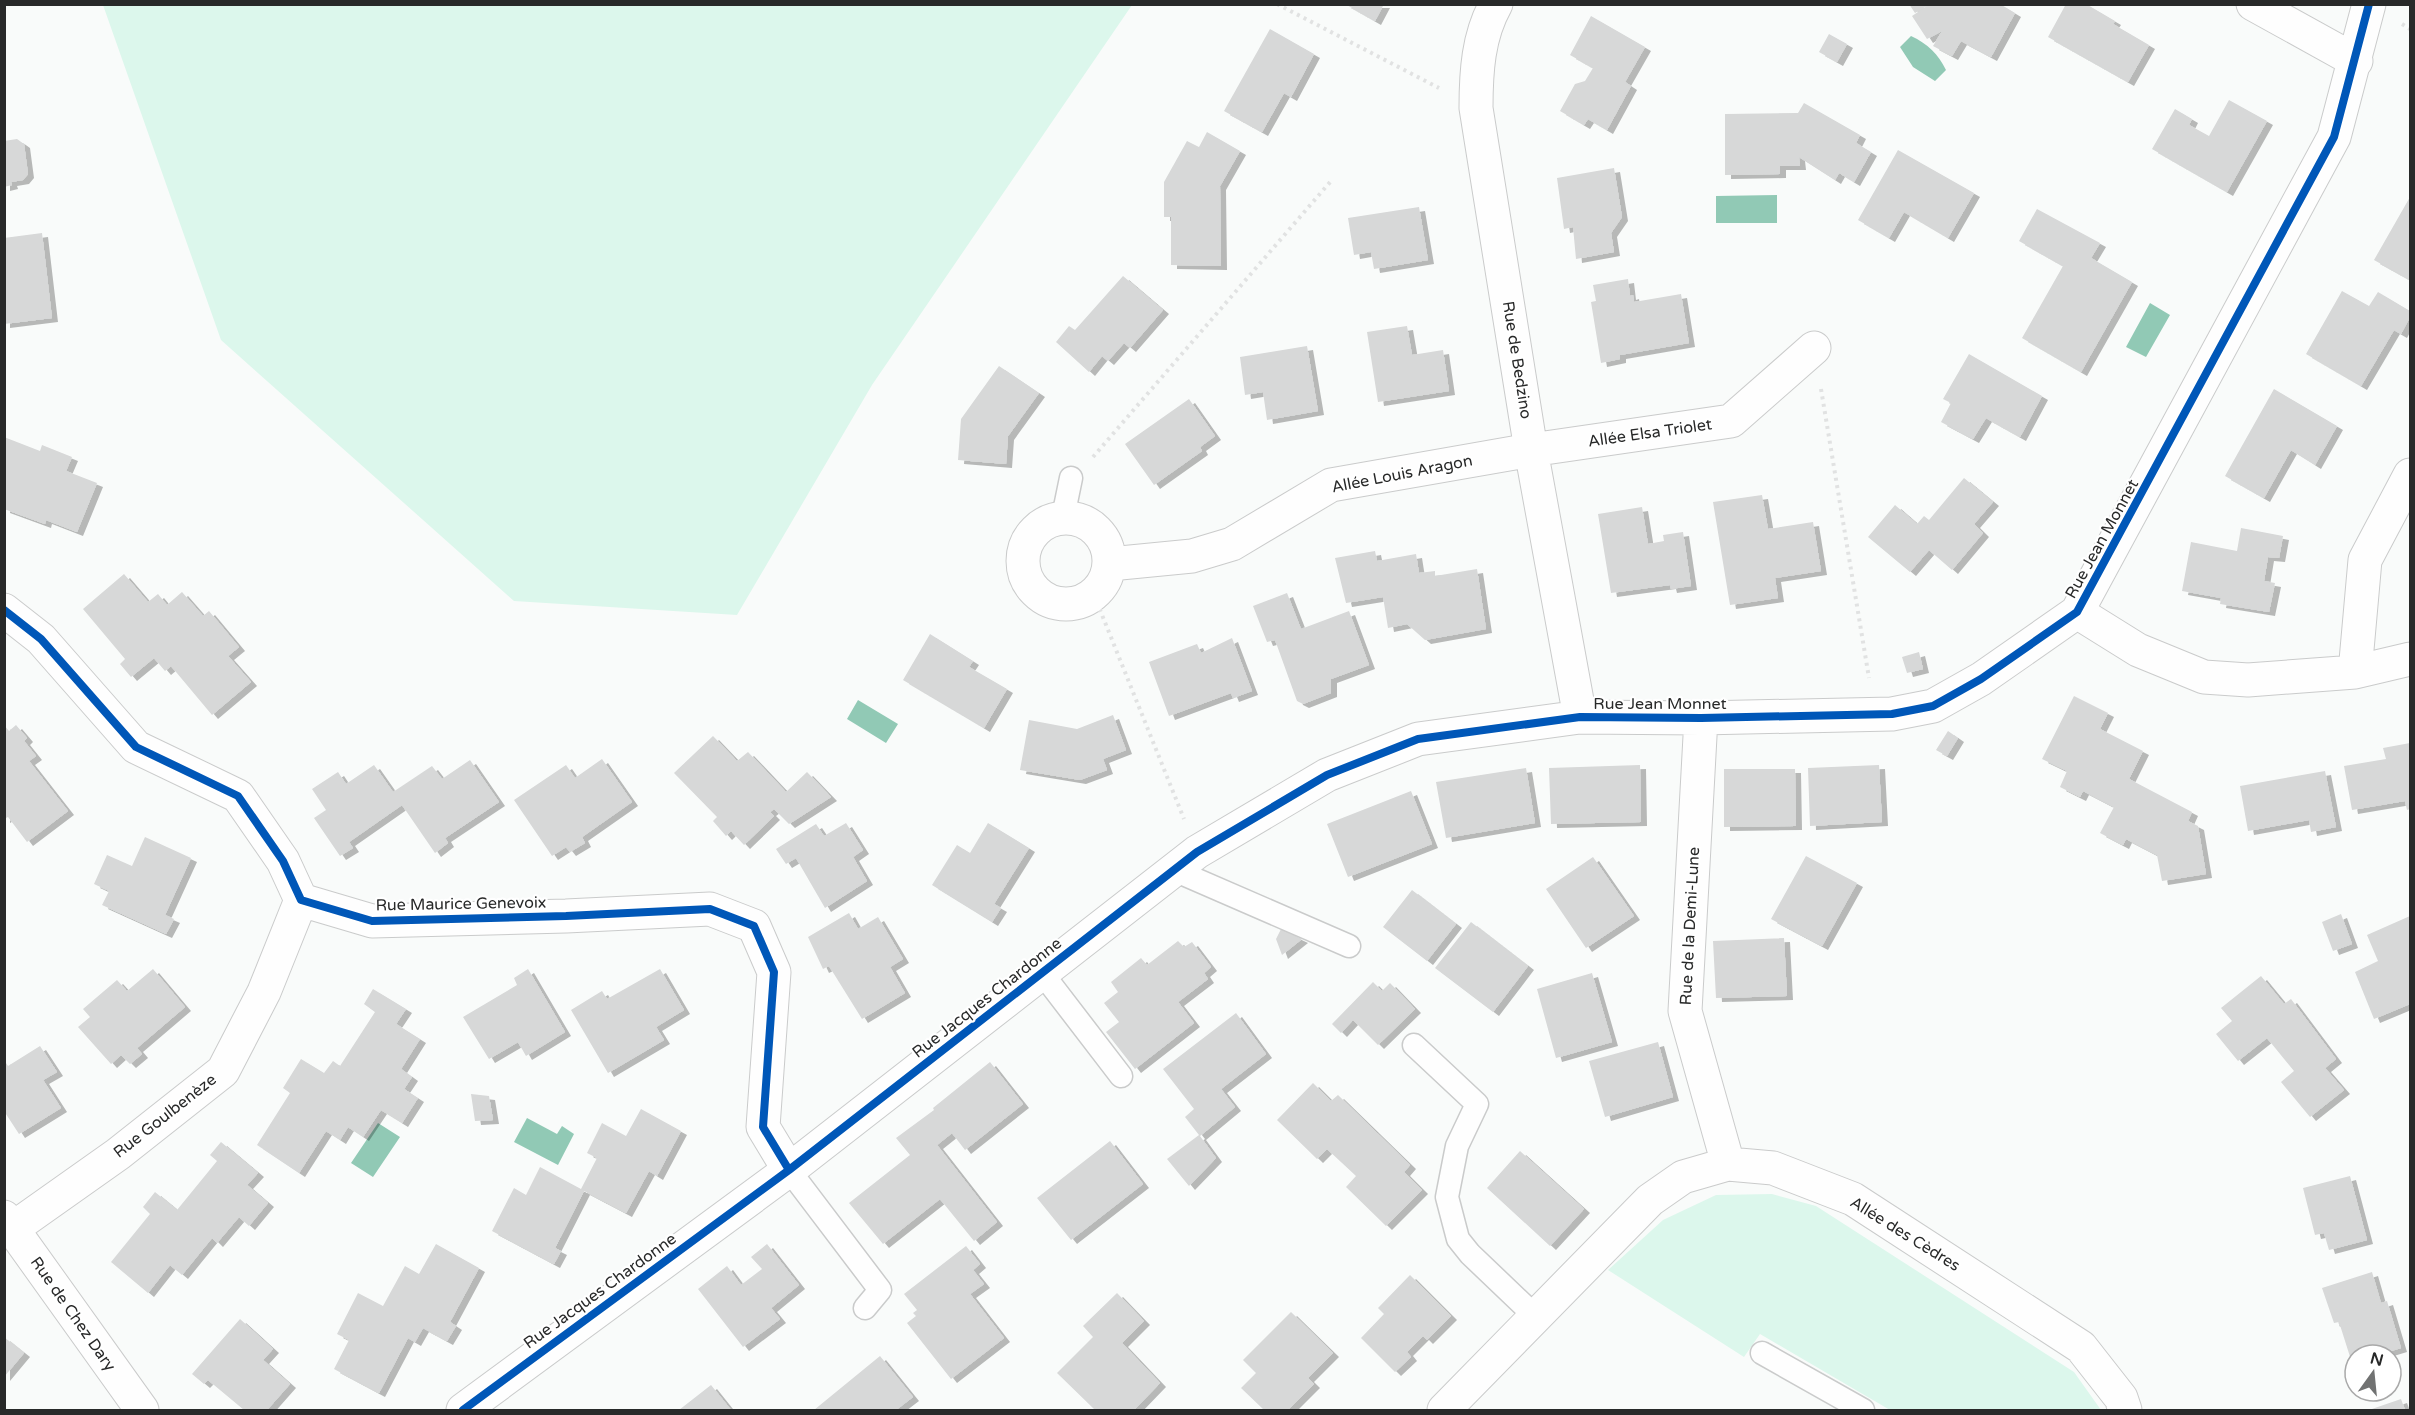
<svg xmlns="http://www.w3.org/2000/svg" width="2415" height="1415" font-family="'Varela Round',sans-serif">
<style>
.green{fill:#dcf7ec}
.water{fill:#91c9b5}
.building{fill:#d7d8d8;filter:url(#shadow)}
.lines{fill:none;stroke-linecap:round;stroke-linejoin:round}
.lane-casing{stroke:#cacbcb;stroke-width:25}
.street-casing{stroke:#cacbcb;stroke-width:35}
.path{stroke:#e1e2e2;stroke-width:4;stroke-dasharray:3 4.5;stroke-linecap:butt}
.lane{stroke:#fefefe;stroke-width:22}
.street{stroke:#fefefe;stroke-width:33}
.cycleway-casing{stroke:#fff;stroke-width:11}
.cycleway{stroke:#0057b8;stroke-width:8}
.labels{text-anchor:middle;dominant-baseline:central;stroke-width:4.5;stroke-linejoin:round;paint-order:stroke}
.street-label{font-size:16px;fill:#282929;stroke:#fff}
</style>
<defs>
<filter id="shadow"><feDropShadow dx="6" dy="4" stdDeviation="0" flood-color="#0004"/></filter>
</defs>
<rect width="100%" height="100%" fill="#f9fbfa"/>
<path class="green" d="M103,5V4L1132,5L872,385L737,615L514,601L221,340Z
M1772,1194L1816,1206L2074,1372L2101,1410H1890L1760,1334L1744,1357L1608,1270L1663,1220L1716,1195Z"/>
<path class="water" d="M1911,36C1928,44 1938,54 1946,70L1935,81L1913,67L1900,47Z
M1777,195V223H1716V196Z
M2150,303L2170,315L2146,357L2126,347Z
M858,700L898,724L886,743L847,719Z
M527,1118L557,1134L562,1126L574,1134L558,1165L514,1142Z
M378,1123L400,1137L373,1177L351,1163Z"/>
<path class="building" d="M1345,4H1384L1375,21Z
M1909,4H2000L2015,13L1991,57L1961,41L1952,56L1933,46L1942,31L1927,39L1912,16L1927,6L1915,13Z
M2066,4H2086L2115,21L2113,24L2149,45L2128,82L2048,37Z
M1591,16L1645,47L1625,82L1631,86L1607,130L1588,119L1584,125L1560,111L1575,84L1585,81L1593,68L1570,55Z
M1270,29L1314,54L1291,97L1284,93L1262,132L1224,111Z
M1829,34L1847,44L1837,62L1819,52Z
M2229,100L2267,121L2227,192L2152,149L2175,109L2192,119L2189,125L2209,136Z
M1804,103L1860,135L1856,143L1871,152L1854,182L1839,173L1835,180L1799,157L1800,166H1780V174L1725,175V114L1798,113Z
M1207,132L1240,151L1220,186L1221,266L1171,265V217H1164V182L1187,141L1199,147Z
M17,139L24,144L28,174L23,180L11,182L12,185L4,187V141Z
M1898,150L1974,193L1948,238L1904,212L1889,238L1858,220Z
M1614,168L1622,217L1611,233L1614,252L1576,259L1573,227L1564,229L1557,178Z
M2410,197V280L2374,260Z
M1419,207L1428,260L1374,269L1371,252L1354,255L1348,218Z
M2037,209L2100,243L2091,258L2132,282L2081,372L2022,338L2063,266L2019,241Z
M42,233L52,318L4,324V238Z
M1123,276L1163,310L1130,348L1124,343L1108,361L1102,356L1089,372L1056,342L1069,326L1075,330Z
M1628,279L1630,296L1633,295L1634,302L1681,294L1689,343L1620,355V359L1601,363L1591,302L1596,301L1593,285Z
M2342,291L2369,306L2378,292L2410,311V317L2401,334L2394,330L2361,386L2306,354Z
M1407,326L1412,355L1443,350L1449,391L1378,402L1367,332Z
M1307,346L1318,411L1267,420L1263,392L1245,395L1240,357Z
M1969,354L2042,396L2020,437L1986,418L1973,439L1941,422L1951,403L1943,399Z
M999,366L1039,393L1008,436L1006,464L958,460L961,419Z
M2274,389L2337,426L2315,465L2291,450L2264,498L2225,476Z
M1189,399L1215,436L1200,447L1202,451L1154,485L1125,444Z
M4,437L40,451L42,445L72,457L66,471L97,483L77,532L46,520L45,524L4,509Z
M1964,478L1993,502L1974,524L1983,533L1952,570L1929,550L1910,572L1868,537L1895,505L1917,524L1924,516L1929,520Z
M1762,495L1768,529L1813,522L1821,571L1775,578L1778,598L1730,605L1713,502Z
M1642,507L1648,544L1664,541L1663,535L1683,532L1691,586L1671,589L1670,585L1611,593L1598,514Z
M2241,528L2283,536L2279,558L2268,557L2264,581L2275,583L2269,612L2220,604L2221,598L2182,591L2191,542L2237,551Z
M1375,551L1377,561L1416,554L1419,573L1435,571V576L1477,569L1486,629L1425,640L1407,624L1388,628L1383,597L1346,603L1335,558Z
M124,574L148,602L158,594L167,605L182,592L203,616L209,611L239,647L228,656L251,682L212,715L171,666L165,671L154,658L131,677L120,664L125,659L83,609Z
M1287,593L1301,629L1349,611L1369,665L1331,679V693L1303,704L1297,701L1275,640L1267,642L1253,606Z
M930,634L973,661L969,667L1007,689L984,728L903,680Z
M1232,638L1252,691L1233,698L1231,693L1169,716L1149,662L1197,644L1201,653Z
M1919,652L1923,669L1907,673L1902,657Z
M2074,696L2108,713L2100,729L2143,751L2129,779L2192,812L2188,821L2198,826L2206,874L2162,881L2157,855L2126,839L2123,845L2100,833L2114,807L2083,791L2080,797L2060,787L2067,771L2042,759Z
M1113,715L1126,750L1103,759L1107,770L1080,780L1020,770L1029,720L1077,729Z
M4,725L9,731L16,725L27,738L24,741L36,756L29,761L68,811L27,842L8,817L4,819Z
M1948,731L1958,738L1947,756L1936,750Z
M713,736L737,761L748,752L786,792L807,772L831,797L789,824L774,809L770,812L774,816L744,845L731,831L726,836L713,821L717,817L674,773Z
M2410,743V809L2407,810L2405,801L2352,810L2344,766L2386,759L2383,748Z
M602,759L632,802L582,837L585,843L570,852L566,847L552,856L514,800L566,765L575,778Z
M470,760L499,802L445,838L448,843L435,853L402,805L349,842L353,848L340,856L314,818L326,810L312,789L338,772L346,784L374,765L393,792L432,766L442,779Z
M1640,765L1641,822L1551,824L1549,768Z
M1879,765L1882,822L1810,826L1808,768Z
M1526,768L1535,823L1446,838L1436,782Z
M1724,769H1795L1796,826L1724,827Z
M2325,771L2336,827L2311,832L2309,820L2248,831L2240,786Z
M1411,791L1432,844L1348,877L1327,824Z
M846,823L863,850L853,857L867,881L825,908L796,858L786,864L776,849L816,824L824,836Z
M988,823L1029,848L994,904L1001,908L992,922L932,885L957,845L970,853Z
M145,837L191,858L165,915L174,919L166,934L102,905L109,891L94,884L107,855L132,866Z
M1806,856L1857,883L1822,946L1771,919Z
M1593,857L1634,916L1586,948L1546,889Z
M1412,890L1456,924L1427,961L1383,927Z
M849,913L858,929L878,917L903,959L890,967L905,993L862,1019L829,966L823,969L808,937Z
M2341,914L2352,944L2333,951L2322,922Z
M2410,916V1004L2374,1019L2355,972L2378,961L2367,935Z
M1471,922L1528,966L1493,1012L1435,968Z
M1281,929L1302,939L1282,955L1276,939Z
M1784,938L1787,996L1716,998L1713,941Z
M1178,941L1184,947L1192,942L1211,967L1204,973L1208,979L1178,1002L1194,1023L1135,1069L1106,1032L1119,1022L1104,1003L1118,992L1111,982L1141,958L1147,965Z
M153,969L185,1007L137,1048L142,1054L130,1064L121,1055L111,1064L78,1027L90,1017L83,1009L117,980L127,991Z
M528,969L565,1032L526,1056L518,1042L489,1059L463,1017L517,985L514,978Z
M660,969L684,1010L656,1027L664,1040L608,1073L571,1010L602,991L607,999Z
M1592,973L1612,1042L1556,1058L1537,989Z
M2261,976L2284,1004L2291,999L2336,1059L2325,1068L2344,1090L2310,1117L2281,1082L2294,1071L2267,1038L2238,1061L2216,1034L2232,1021L2221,1008Z
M1373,982L1382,991L1390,983L1415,1009L1378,1045L1353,1020L1341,1033L1332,1024Z
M373,989L406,1009L396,1024L420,1039L401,1069L412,1077L404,1089L418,1098L402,1123L381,1110L363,1137L348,1127L340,1140L326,1131L299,1173L257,1145L290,1093L283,1088L301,1059L324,1073L333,1061L340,1066L375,1012L364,1004Z
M1236,1013L1266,1054L1221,1089L1235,1107L1200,1136L1216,1158L1189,1186L1167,1159L1199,1135L1185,1117L1194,1109L1163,1069Z
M1658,1042L1673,1097L1605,1117L1589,1061Z
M40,1046L57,1072L43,1080L61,1108L19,1134L4,1111V1060L8,1066Z
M990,1062L1023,1104L965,1150L952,1133L937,1145L997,1222L974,1241L940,1199L883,1244L849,1203L910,1155L896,1138L934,1110L933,1108Z
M1313,1083L1331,1101L1338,1095L1410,1165L1404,1172L1422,1190L1386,1226L1346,1187L1356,1176L1327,1149L1317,1159L1277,1120Z
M471,1094L489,1096L493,1120L475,1121Z
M641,1109L681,1131L657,1176L649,1171L626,1213L584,1191L555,1248L561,1251L554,1264L492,1231L514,1188L526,1195L540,1167L581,1189L597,1158L587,1153L602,1123L626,1136Z
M1110,1141L1143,1184L1071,1240L1037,1198Z
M221,1142L258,1173L247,1185L268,1203L249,1226L239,1217L217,1243L212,1238L182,1275L170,1265L148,1293L111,1262L150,1214L143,1207L155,1192L177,1210L217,1161L210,1155Z
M1520,1151L1584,1209L1550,1246L1487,1188Z
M2350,1176L2367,1240L2329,1250L2324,1233L2315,1235L2303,1188Z
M436,1244L479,1268L450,1322L456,1326L447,1341L423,1328L415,1342L408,1338L379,1393L334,1369L349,1340L337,1334L358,1293L383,1306L405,1266L419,1274Z
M767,1244L799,1285L771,1308L780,1319L743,1347L698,1289L727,1266L741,1285L762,1269L751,1257Z
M966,1246L980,1264L973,1270L984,1284L970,1294L1004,1338L951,1379L907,1323L916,1316L913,1313L917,1310L904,1294Z
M2372,1272L2381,1303L2387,1301L2401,1348L2378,1355H2355V1362L2352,1363L2339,1322L2334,1323L2322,1288Z
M1410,1275L1451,1316L1427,1340L1423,1336L1407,1352L1411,1357L1395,1372L1361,1338L1384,1314L1378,1308Z
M1117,1293L1144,1321L1122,1343L1160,1383L1134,1410H1095L1057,1373L1093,1337L1083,1326Z
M1291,1312L1333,1353L1308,1378L1314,1384L1288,1410H1264L1241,1388L1256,1373L1243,1360Z
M240,1319L273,1349L263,1360L290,1384L267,1410H244L208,1380L204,1384L192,1374Z
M4,1337L24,1353L4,1377Z
M880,1356L913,1397L896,1410H814Z
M711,1385L731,1410H679Z
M2401,1399L2405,1410H2369Z"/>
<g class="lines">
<defs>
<path id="lane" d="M1063,517L1071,478
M1174,870L1349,946
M1042,973L1121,1076
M1414,1045L1477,1104L1457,1146L1447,1197L1458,1239L1470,1254L1536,1317
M789,1170L880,1290L865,1308
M1762,1353L1863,1410"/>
<path id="street" d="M1496,4C1478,36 1476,72 1476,108L1531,450L1580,717
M2253,4L2356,61
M1023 561a43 43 0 1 1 86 0a43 43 0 1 1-86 0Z
M1110,564L1192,556L1232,544L1331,485L1531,450L1731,421L1814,348
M4,610L41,639L136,747L238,796L283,861L301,900L372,921L566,916L710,909L754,926L774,972L763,1127L789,1170
M2077,612L2138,650L2204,677L2248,680L2355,672L2410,659
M2355,672L2365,560L2410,475
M1701,718L1685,1011L1728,1164
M4,1217L142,1410
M12,1229L118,1154L223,1071L264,992L301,900
M463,1410L789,1170L1197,852L1327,775L1418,739L1580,717L1701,718L1892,714L1933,706L1981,679L2077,612L2334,137L2369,4
M1444,1410L1650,1200L1683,1177L1728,1164L1773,1168L1853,1199L2081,1347L2121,1398L2125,1410"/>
</defs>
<use href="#lane" class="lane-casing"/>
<use href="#street" class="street-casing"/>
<path class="path" d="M1277,4L1439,88
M2402,24L2410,29
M1821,389L1869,678
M1093,457L1331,181
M1094,595L1184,819"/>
<use href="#lane" class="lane"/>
<use href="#street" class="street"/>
<defs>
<path id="cycleway" d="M4,610L41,639L136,747L238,796L283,861L301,900L372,921L566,916L710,909L754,926L774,972L763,1127L789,1170
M463,1410L789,1170L1197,852L1327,775L1418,739L1580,717L1701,718L1892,714L1933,706L1981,679L2077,612L2334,137L2369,4"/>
</defs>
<use href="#cycleway" class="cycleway-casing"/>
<use href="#cycleway" class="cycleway"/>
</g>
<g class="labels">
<g class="street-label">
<text transform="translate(1517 360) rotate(81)">Rue de Bedzino</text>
<text transform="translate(1650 433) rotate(-8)">Allée Elsa Triolet</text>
<text transform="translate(1402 474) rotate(-11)">Allée Louis Aragon</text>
<text transform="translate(2102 539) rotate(-61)">Rue Jean Monnet</text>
<text x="1660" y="704">Rue Jean Monnet</text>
<text transform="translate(461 904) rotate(-1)">Rue Maurice Genevoix</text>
<text transform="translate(1690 926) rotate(-87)">Rue de la Demi-Lune</text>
<text transform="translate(987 998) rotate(-38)">Rue Jacques Chardonne</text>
<text transform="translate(165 1116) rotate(-38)">Rue Goulbenèze</text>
<text transform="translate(1905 1234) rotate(32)">Allée des Cèdres</text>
<text transform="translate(600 1291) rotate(-36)">Rue Jacques Chardonne</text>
<text transform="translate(73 1314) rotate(55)">Rue de Chez Dary</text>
</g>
</g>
<rect width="2415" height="1415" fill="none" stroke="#282929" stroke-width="12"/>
<g transform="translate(2373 1373) rotate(15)"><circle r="28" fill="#ffffff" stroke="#a9a9a9" stroke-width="1.5"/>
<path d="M0-4.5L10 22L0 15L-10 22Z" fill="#717272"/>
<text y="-9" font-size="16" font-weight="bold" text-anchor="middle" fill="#282929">N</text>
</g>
</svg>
